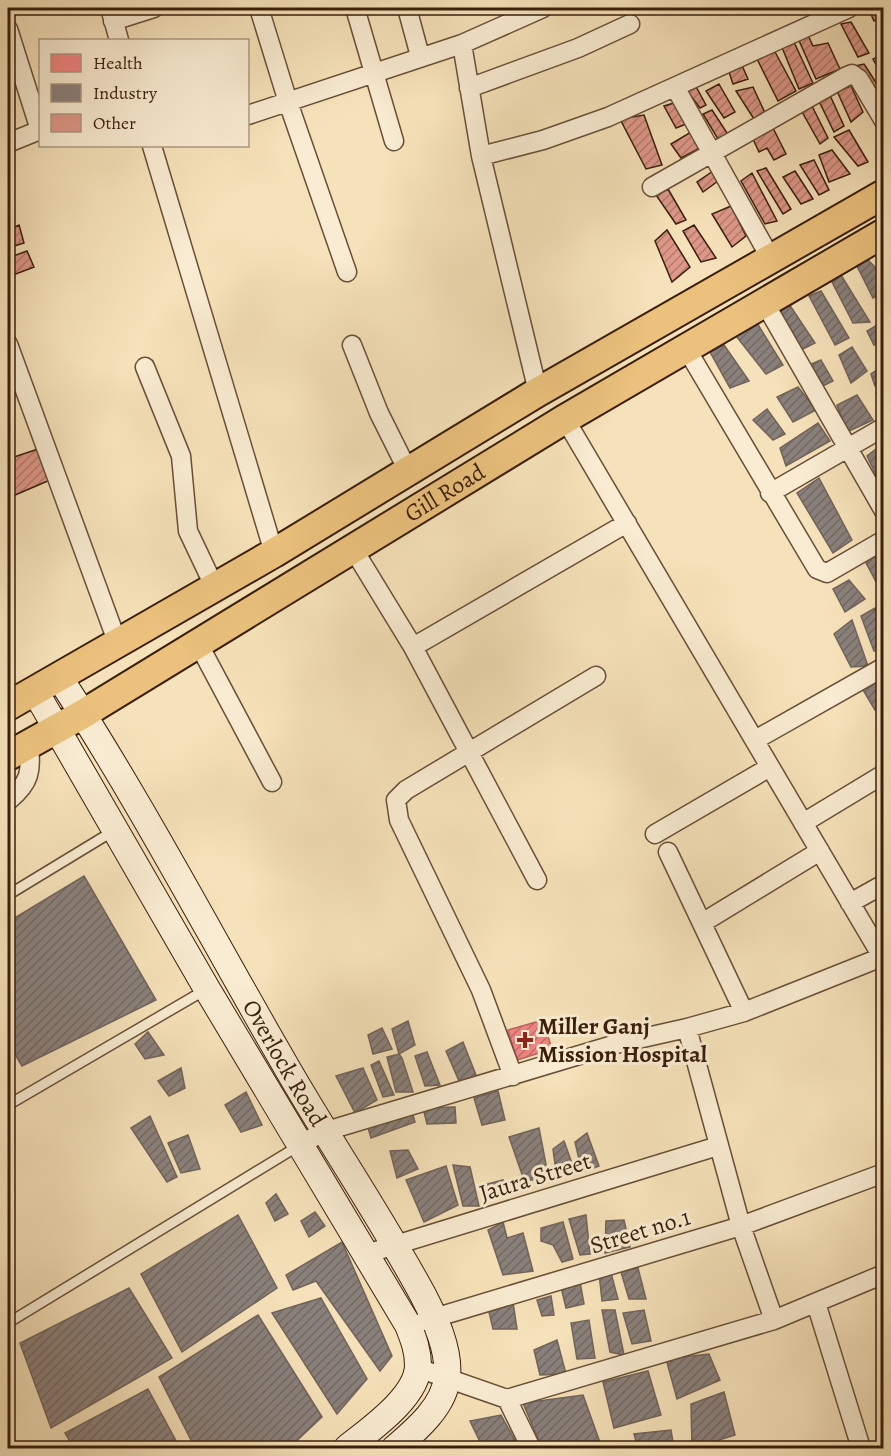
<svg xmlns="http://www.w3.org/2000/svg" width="891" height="1456" font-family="Alegreya,serif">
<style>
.health{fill:url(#health-hatch);stroke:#ba655e;stroke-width:1.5}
.industry{fill:url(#industry-hatch);stroke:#72635a;stroke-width:1.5}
.building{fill:url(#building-hatch);stroke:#391e0b;stroke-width:1.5}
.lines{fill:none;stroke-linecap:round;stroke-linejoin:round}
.lane-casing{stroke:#684f37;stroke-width:12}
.street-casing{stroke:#684f37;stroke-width:21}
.secondary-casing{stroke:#391e0b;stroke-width:28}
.primary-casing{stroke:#391e0b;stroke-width:32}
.lane{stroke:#f9ecd2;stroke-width:9}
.street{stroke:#f9ecd2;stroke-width:18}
.secondary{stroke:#f9ecd2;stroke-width:26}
.primary{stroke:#ebc17d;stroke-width:28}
.poi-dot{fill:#8f2418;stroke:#f9ecd2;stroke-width:2}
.labels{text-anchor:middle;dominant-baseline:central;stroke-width:6;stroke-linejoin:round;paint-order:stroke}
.street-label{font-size:24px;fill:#391e0b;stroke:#f9ecd2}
.poi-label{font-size:24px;font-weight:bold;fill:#391e0b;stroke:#f9ecd2;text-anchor:start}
</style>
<defs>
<pattern id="health-hatch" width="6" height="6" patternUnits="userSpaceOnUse" patternTransform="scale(1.5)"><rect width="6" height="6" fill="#f28482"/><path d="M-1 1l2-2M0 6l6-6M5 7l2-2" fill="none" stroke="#c56b69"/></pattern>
<pattern id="industry-hatch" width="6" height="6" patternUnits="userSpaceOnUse" patternTransform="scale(1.5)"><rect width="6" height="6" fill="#8a817c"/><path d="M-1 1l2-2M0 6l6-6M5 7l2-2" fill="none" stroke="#726964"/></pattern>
<pattern id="building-hatch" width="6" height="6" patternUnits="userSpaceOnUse" patternTransform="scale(1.5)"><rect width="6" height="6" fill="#de9889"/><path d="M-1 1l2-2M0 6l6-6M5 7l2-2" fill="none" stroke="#b57b6e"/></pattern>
</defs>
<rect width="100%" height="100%" fill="#f6e2ba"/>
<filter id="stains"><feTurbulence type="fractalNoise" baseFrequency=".00333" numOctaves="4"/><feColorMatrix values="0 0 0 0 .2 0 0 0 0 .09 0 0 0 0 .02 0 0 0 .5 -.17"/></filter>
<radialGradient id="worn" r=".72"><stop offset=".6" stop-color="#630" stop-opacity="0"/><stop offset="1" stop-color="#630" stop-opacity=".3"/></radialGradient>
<path class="health" d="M543,1020L552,1049L517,1060L508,1030Z"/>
<path class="industry" d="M867,259L884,276V293L873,298L856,264Z
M841,275L870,322L853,323L831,280Z
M821,291L849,338L835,345L809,296Z
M789,304L815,343L799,351L778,312Z
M884,321V341L874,345L867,331Z
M757,323L783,365L766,374L736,336Z
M724,345L749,381L730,388L710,352Z
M852,347L867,371L851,383L839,355Z
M821,360L833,381L819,388L809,365Z
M884,365V383L875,386L871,374Z
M798,387L816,410L793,422L777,397Z
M884,389V405L876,393Z
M857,395L873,420L847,432L837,405Z
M767,409L785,434L773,440L753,420Z
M818,423L830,441L786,466L780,448Z
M884,443V492L867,456Z
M819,478L852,540L833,553L797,493Z
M884,551V592L882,593L865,561Z
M849,580L865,599L845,612L833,589Z
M875,608L884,620V648L874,651L861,616Z
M852,620L868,666L851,667L834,634Z
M877,679L884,691V705L875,710L860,685Z
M84,876L156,1000L22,1066L8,1043V922Z
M408,1021L415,1045L399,1054L392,1029Z
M382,1028L392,1049L373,1054L368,1035Z
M148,1032L164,1055L145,1059L135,1044Z
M463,1042L478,1080L459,1081L446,1051Z
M427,1052L440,1085L425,1086L415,1056Z
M399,1054L402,1058L413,1092H396L387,1057Z
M379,1061L394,1095L383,1097L371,1065Z
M181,1068L185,1088L169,1096L158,1081Z
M363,1068L377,1100L355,1113L336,1076Z
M498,1091L505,1120L482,1125L474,1098Z
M246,1092L262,1125L241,1132L225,1105Z
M455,1107L456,1123L427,1124L423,1108Z
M412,1112L415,1122L371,1138L367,1124Z
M150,1116L177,1177L167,1182L131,1128Z
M539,1128L549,1180H524L509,1137Z
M587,1133L599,1166L582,1172L575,1142Z
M188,1135L200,1169L181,1173L168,1143Z
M564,1141L574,1169L557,1179L553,1149Z
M408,1150L418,1169L397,1178L390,1151Z
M453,1165L470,1167L479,1206H463Z
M446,1166L458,1205L424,1222L406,1180Z
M503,1180L507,1193L485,1199L480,1186Z
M276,1194L288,1214L275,1221L266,1203Z
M315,1212L325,1226L309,1237L301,1221Z
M238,1215L277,1288L182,1352L141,1274Z
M586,1215L590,1254L580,1255L569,1219Z
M624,1220L630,1247L605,1253L606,1221Z
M503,1222L507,1238L523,1233L533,1271L503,1275L488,1230Z
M563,1222L573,1259L562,1262L553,1245L541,1241V1228Z
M342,1242L392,1356L380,1371L316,1281L293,1290L286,1275Z
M638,1268L646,1299H629L621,1272Z
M599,1273H611L618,1299L602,1301Z
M580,1282L584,1304L566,1308L561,1287Z
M129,1288L172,1358L51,1428L20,1343Z
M551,1296L554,1315L542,1316L537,1300Z
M321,1298L367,1379L337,1414L272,1313Z
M513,1302L517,1329H493L489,1312Z
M602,1310H615L624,1355L610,1352Z
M644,1310L651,1341L632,1344L623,1313Z
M258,1315L322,1417L289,1448H195L159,1377Z
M589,1320L595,1358L577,1359L571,1323Z
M557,1340L566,1374L540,1375L534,1350Z
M709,1354L720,1380L677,1399L666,1359Z
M648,1371L661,1415L614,1428L603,1382Z
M148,1389L180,1448H74L65,1433Z
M724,1392L735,1435L706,1444L707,1448H692L691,1404Z
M583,1395L602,1448H542L523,1403Z
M501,1415L519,1448H483L470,1421Z
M671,1430L674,1448H638L634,1434Z"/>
<path class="building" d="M868,8H884V15L874,21Z
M851,22L869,53L858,57L841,24Z
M807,33L813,46L828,43L840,69L816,79L797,36Z
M793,40L813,83L799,89L781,45Z
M774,50L796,91L778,101L756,57Z
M884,54V79L873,59Z
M740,61L748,79L733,84L727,66Z
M864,64L884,95V104L855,66Z
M694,83L706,105L700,108L684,87Z
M719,84L735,112L724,118L706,91Z
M851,86L863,112L851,122L837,91Z
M753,87L766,115L754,119L736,91Z
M828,91L844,126L834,132L817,97Z
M674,103L686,124L676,128L664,106Z
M811,104L828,138L820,144L801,110Z
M712,110L729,136L718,139L703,114Z
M644,115L662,165L646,169L620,119Z
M773,128L786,154L774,160L767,148L759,152L752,137Z
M849,130L868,162L858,166L834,137Z
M884,131V150L877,135Z
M691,132L700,148L681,158L671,144Z
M832,150L850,174L829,182L819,155Z
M814,160L829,190L819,195L800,165Z
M766,168L791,209L783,214L757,171Z
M713,171L718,181L703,192L697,182Z
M795,171L813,199L801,204L783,177Z
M752,173L777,221L765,224L741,181Z
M668,189L686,220L676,224L656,195Z
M731,206L746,236L732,247L712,214Z
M19,225L24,243L8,248V230Z
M694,225L716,258L701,262L683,231Z
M667,230L690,267L672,282L655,241Z
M27,251L34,267L8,277V258Z
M38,449L50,480L8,498V459Z"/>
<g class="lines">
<defs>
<path id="lane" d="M8,895L115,830
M8,1105L205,990
M8,1323L300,1145"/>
<path id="street" d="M110,8L119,40
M259,8L288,102L347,272
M355,8L394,141
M407,8L420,56
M113,21L154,8
M8,29L40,130
M462,44L481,156L538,392
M675,87L771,259
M469,88L578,48L630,24
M248,115L462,44L543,8
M8,143L40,130
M152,146L274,553
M481,156L543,140L608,117L849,8
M652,187L847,76L852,74L859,79L884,121
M764,302L884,511
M8,344L118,644
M352,345L379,413L408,471
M686,348L817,569L827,573L884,540
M145,367L181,456L188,531L215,588
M565,419L884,960
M770,493L884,427
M352,547L413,647L537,880
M198,643L272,782
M413,647L627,523
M755,740L884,667
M8,801C31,782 31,772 29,744
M803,823L884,774
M655,834L770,767
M668,852L744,1012
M850,903L884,884
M702,923L820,851
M687,1028L744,1012L882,957
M513,1076L481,990L399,820L396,800L406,790L596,676
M301,1144L323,1132L616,1044L687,1028L741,1226L774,1320
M366,1254L718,1146
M816,1303L861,1448
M424,1321L741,1226L884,1173
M418,1368L507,1399L774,1320L884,1274
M507,1399L531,1448"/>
<g id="secondary">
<path id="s1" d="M59,677C140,801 209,933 283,1061C328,1140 380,1215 423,1295C435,1318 450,1350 447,1377C445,1406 415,1431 395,1448"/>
<path d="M35,691L207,989L408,1325C413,1338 418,1350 418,1365C418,1397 369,1430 347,1448"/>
</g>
<g id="primary">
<path d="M8,706L274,553L538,392L884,194"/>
<path id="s2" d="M8,756L83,714L565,419L884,233"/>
</g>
</defs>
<use href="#lane" class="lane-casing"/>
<use href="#street" class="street-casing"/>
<use href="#secondary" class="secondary-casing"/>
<use href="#primary" class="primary-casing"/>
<use href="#lane" class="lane"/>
<use href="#street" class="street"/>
<use href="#secondary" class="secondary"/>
<use href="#primary" class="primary"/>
</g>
<path class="poi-dot" d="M522 1031h6v6h6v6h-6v6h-6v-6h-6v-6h6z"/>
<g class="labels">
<g class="street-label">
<text stroke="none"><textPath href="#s2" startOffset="510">Gill Road</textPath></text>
<text stroke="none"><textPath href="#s1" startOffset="447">Overlock Road</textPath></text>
<text transform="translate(535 1177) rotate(-17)">Jaura Street</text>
<text transform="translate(640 1231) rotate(-17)">Street no.1</text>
</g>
<g class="poi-label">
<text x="538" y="1026">Miller Ganj<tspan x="538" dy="28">Mission Hospital</tspan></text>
</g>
</g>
<rect width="891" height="1456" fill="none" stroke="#f6e2ba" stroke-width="30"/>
<rect x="9" y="9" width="873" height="1438" fill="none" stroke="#391e0b" stroke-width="3"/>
<rect x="15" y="15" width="861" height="1426" fill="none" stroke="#391e0b" stroke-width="1.5"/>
<rect x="39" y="39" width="210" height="108" fill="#f9ecd2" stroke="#ac9a82" stroke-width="1.5"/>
<rect x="51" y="54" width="30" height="18" fill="#f28482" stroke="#ac9a82" stroke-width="1.5"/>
<text x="93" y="69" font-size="18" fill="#391e0b">Health</text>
<rect x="51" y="84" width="30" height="18" fill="#8a817c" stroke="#ac9a82" stroke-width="1.5"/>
<text x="93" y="99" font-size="18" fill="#391e0b">Industry</text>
<rect x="51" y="114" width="30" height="18" fill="#de9889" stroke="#ac9a82" stroke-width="1.5"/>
<text x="93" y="129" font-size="18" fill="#391e0b">Other</text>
<rect width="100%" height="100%" filter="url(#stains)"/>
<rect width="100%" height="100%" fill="url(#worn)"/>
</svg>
